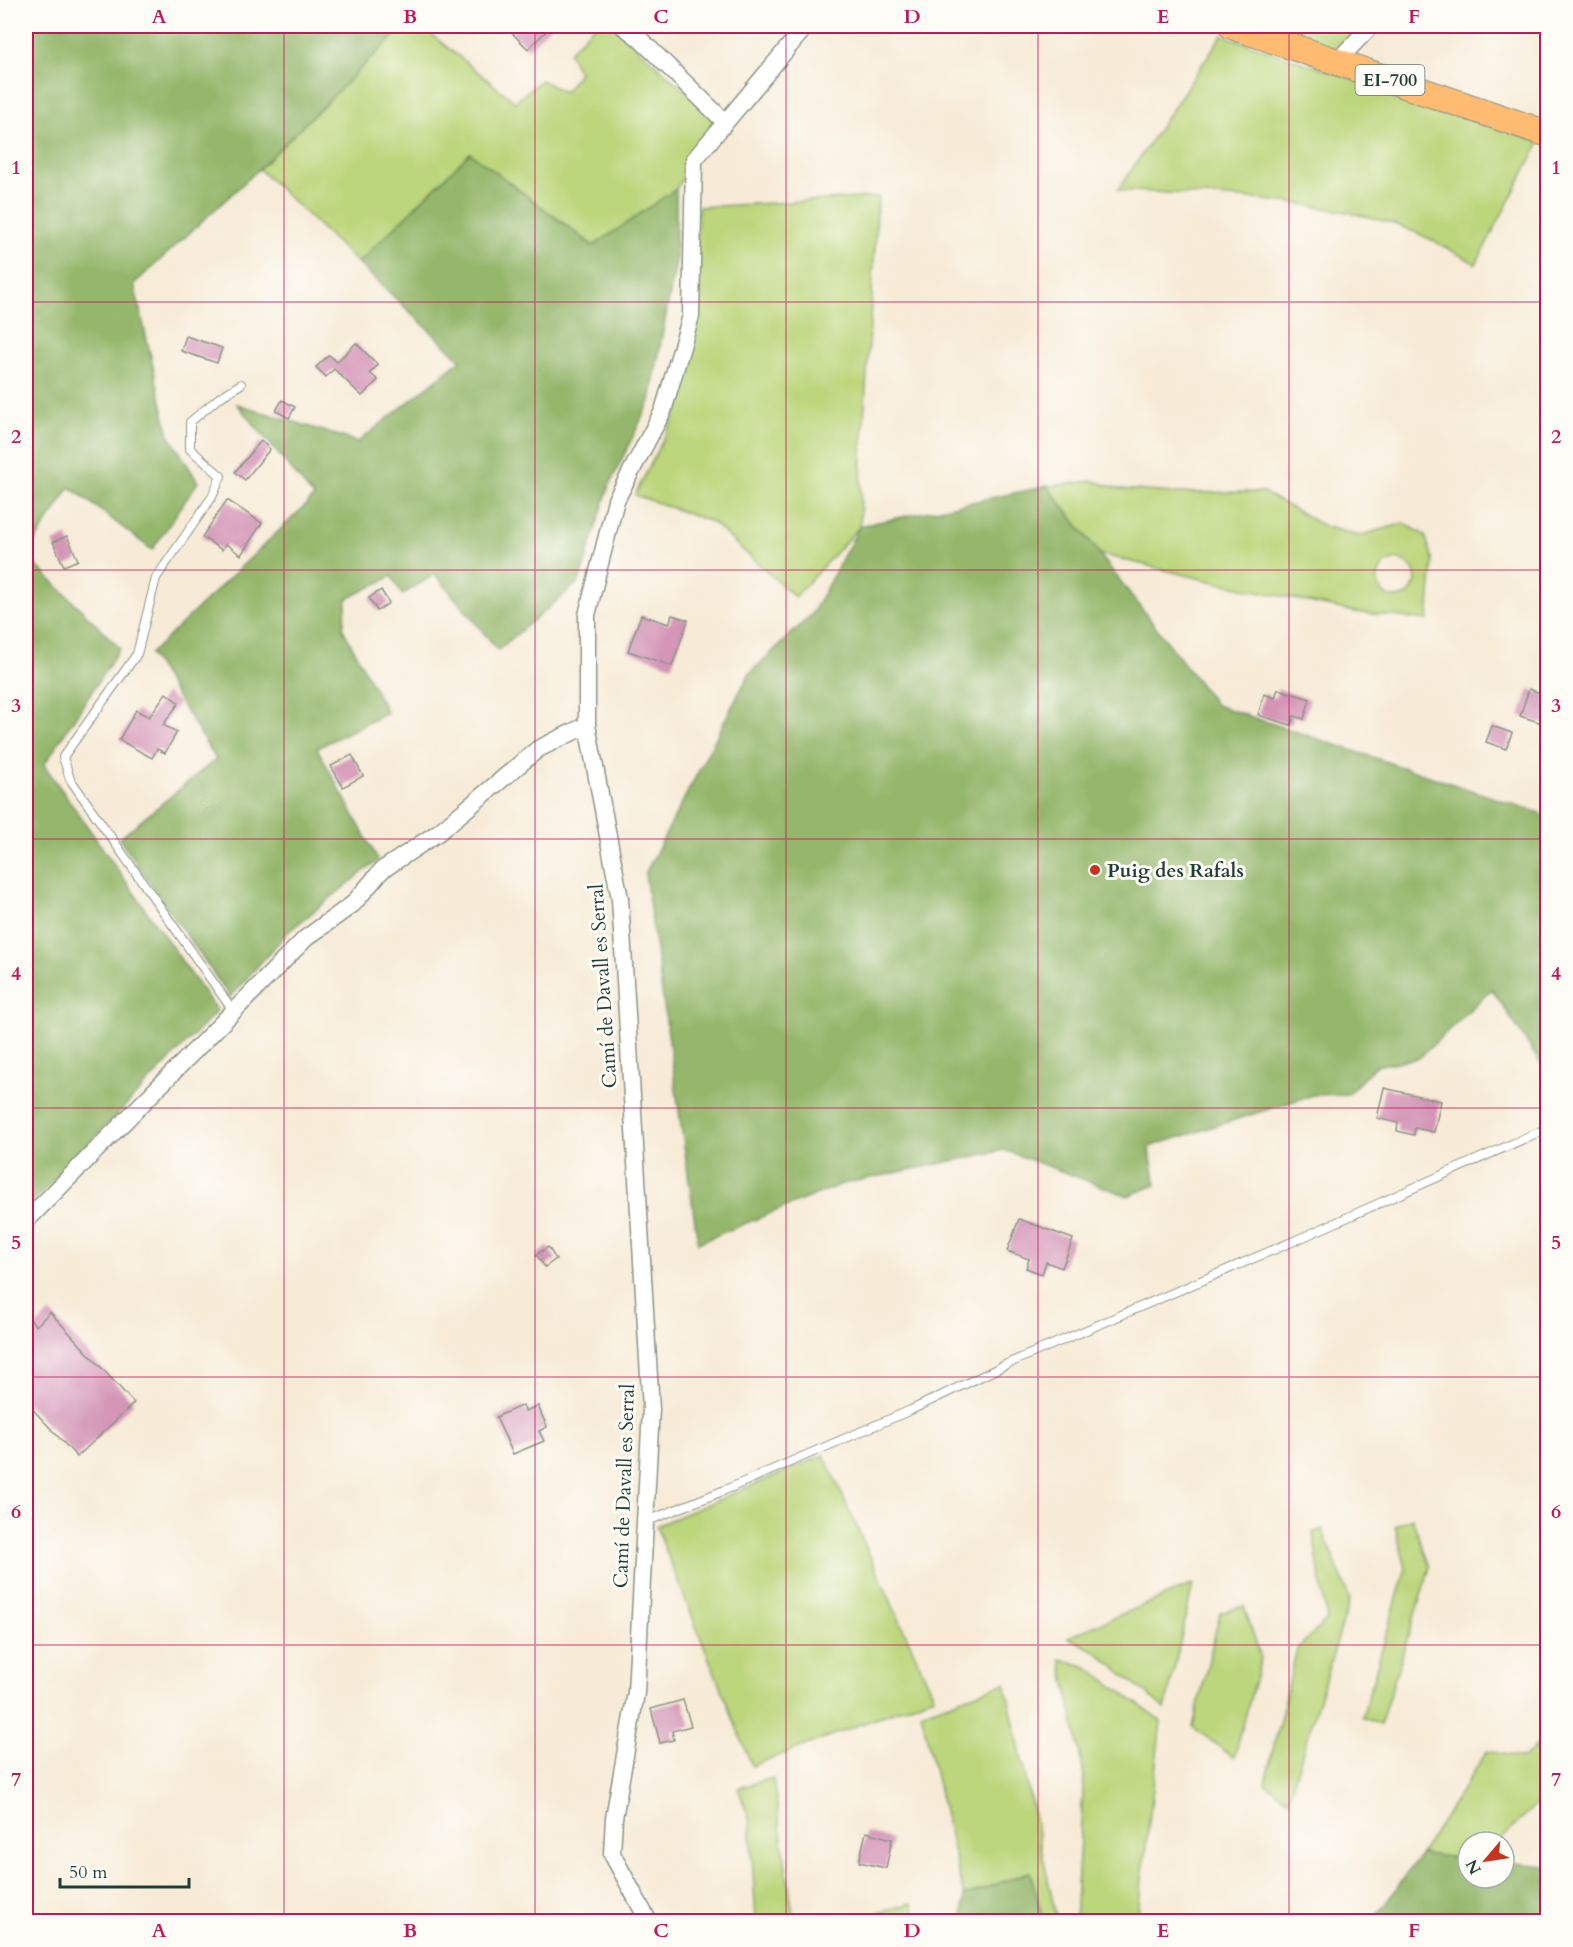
<svg xmlns="http://www.w3.org/2000/svg" width="1573" height="1947" font-family="Cardo,serif">
<style>
.green{fill:#bcd67c;stroke:#6e8a58;stroke-width:1.5;fill-rule:evenodd}
.forest{fill:#95b76c;stroke:#5a7a50;stroke-width:1.5}
.building{fill:#d495b7}
.lines{fill:none;stroke-linecap:round;stroke-linejoin:round}
.service-casing{stroke:#8b9486;stroke-width:10}
.minor-casing{stroke:#8b9486;stroke-width:19}
.primary-casing{stroke:#8b9486;stroke-width:28}
.service{stroke:#fff;stroke-width:8}
.minor{stroke:#fff;stroke-width:16}
.primary{stroke:#ffbb71;stroke-width:26}
.grid{fill:none;stroke:#c2185b;stroke-width:1.5;stroke-opacity:0.55}
.poi-dot{fill:#c8321e;stroke:#fdfcf7;stroke-width:2}
.labels{text-anchor:middle;dominant-baseline:central;stroke-width:6;stroke-linejoin:round;paint-order:stroke}
.shield{fill:#fdfcf7;stroke:#62766e;stroke-width:1.5}
.shield-label{font-size:18px;font-weight:bold;fill:#1f3d34}
.poi-label{font-size:20px;font-weight:bold;fill:#1f3d34;stroke:#fdfcf7;text-anchor:start}
.street-label{font-size:20px;fill:#1f3d34;stroke:#fdfcf7}
.neatline{fill:none;stroke:#c2185b;stroke-width:2}
.grid-label{font-size:20px;text-anchor:middle;font-weight:bold;fill:#c2185b}
</style>
<rect width="100%" height="100%" fill="#fdfcf7"/>
<filter id="ink" filterUnits="userSpaceOnUse"><feTurbulence type="fractalNoise" baseFrequency=".0167" numOctaves="2"/><feDisplacementMap in="SourceGraphic" scale="12" xChannelSelector="R" yChannelSelector="G"/><feConvolveMatrix kernelMatrix="1 2 1 2 8 2 1 2 1" color-interpolation-filters="sRGB"/></filter>
<filter id="wash" filterUnits="userSpaceOnUse"><feTurbulence type="fractalNoise" baseFrequency=".008" numOctaves="4" result="noise"/><feDisplacementMap in="SourceGraphic" scale="24" xChannelSelector="R" yChannelSelector="G"/><feGaussianBlur stdDeviation="1.35" result="paint"/><feColorMatrix in="noise" values="0 0 0 0 0 0 0 0 0 0 0 0 0 0 0 0 0 1.4 0 .05"/><feComposite in="paint" operator="in"/></filter>
<g filter="url(#wash)">
<rect width="100%" height="100%" fill="#f7ebd7"/>
<path class="green" d="M404,26H421L515,102L541,80L564,92L579,73L569,52L594,26H613L719,122L676,189L594,246L470,153L358,263L259,169Z
M1255,26H1366L1344,47L1325,50Z
M1222,35L1540,142L1476,264C1450,250 1422,233 1394,224C1304,197 1210,196 1118,190Z
M878,197L862,452L860,526L795,597L712,522L635,495L677,412L694,316L698,207Z
M1094,481L1119,489L1174,493L1263,492L1324,526L1359,536L1404,523L1425,535L1433,560L1428,620L1355,612L1206,580L1100,554L1047,486ZM1397,559C1410,562 1416,569 1416,582L1409,594C1379,611 1363,566 1397,559Z
M824,1455L934,1696L752,1766L656,1526Z
M1412,1518L1430,1567L1380,1725L1362,1717L1406,1568L1395,1526Z
M1322,1529L1350,1599L1288,1800L1265,1783L1297,1649L1327,1620L1313,1533Z
M1193,1584L1165,1709L1095,1651L1068,1637Z
M1244,1606L1261,1658L1234,1758L1193,1727L1220,1613Z
M1061,1659L1087,1667L1161,1721L1137,1921H1044L1029,1872L964,1896L921,1713L1005,1683L1056,1916L1075,1920L1084,1775Z
M1547,1735V1793L1499,1842H1468V1859L1421,1854L1487,1751L1524,1758Z
M773,1778L794,1921H756L750,1821L738,1788Z
M912,1903L916,1921H850Z"/>
<path class="forest" d="M26,26H404L259,169L134,284L169,435L198,482L152,550L70,487L26,555L120,648L44,765L217,1011L26,1209Z
M470,153L593,246L676,189V261L650,401L609,486L579,582L498,650L435,574L402,595L392,576L347,599L343,629L387,713L317,748L378,860L288,932L230,997L119,839L216,759L150,654L314,497L237,404L358,442L461,360L358,263Z
M1047,486L1216,705L1540,813L1548,827L1547,1073L1492,989L1419,1058L1375,1066L1348,1094L1313,1095L1149,1147L1156,1185L1128,1196L1004,1150L842,1184L698,1243L645,874L749,674L812,614L860,526Z
M1421,1854L1468,1859V1878H1504V1862L1547,1866V1921H1373Z
M1030,1872L1044,1921H963L964,1896Z"/>
<g id="blocks">
<path class="building" d="M518,26H551L528,49L511,32Z
M186,336L222,348L217,363L181,351Z
M356,343L378,365L370,373L378,380L362,396L334,369L326,377L316,367L329,355L337,362Z
M282,400L295,407L289,418L276,411Z
M261,441L270,449L245,480L235,472Z
M227,500L262,523L241,555L226,544L222,550L202,537Z
M67,536L78,560L64,566L53,542Z
M381,590L389,603L377,611L369,598Z
M641,615L669,624L672,615L688,620L672,666L628,651Z
M1278,689L1310,699L1304,719L1294,716L1291,725L1258,715L1264,694L1275,698Z
M1529,689L1548,696V725L1520,716Z
M166,693L179,703L163,725L177,732L165,753L157,749L152,758L119,740L136,710L149,717Z
M1492,726L1512,733L1506,749L1486,742Z
M352,755L363,776L343,787L331,766Z
M1384,1088L1441,1101L1434,1132L1415,1128L1414,1135L1397,1131L1398,1123L1377,1118Z
M1019,1219L1073,1239L1062,1268L1046,1262L1042,1274L1026,1268L1029,1259L1007,1251Z
M548,1247L556,1259L545,1267L536,1255Z
M50,1312L134,1403L77,1457L26,1402V1315L36,1326Z
M523,1405L525,1411L538,1406L547,1427L539,1431L544,1441L513,1454L496,1417Z
M683,1700L691,1726L672,1731L674,1740L660,1743L651,1709Z
M866,1832L892,1839L886,1868L859,1862Z"/>
</g>
</g>
<g filter="url(#ink)">
<use href="#blocks" fill-opacity="0" stroke="#8b9486" stroke-width="1.5"/>
<g class="lines">
<defs>
<path id="service" d="M234,1012L70,779L63,757L137,654L156,578L212,497L221,476L190,449V422L219,398L241,384
M645,1522L725,1490L911,1410L1007,1364L1301,1238L1548,1128"/>
<path id="minor" d="M623,26L640,39L725,122
M1337,61L1371,26
M26,1221L306,938L353,904L382,870L439,832L538,749L587,725
M649,1922L612,1854L614,1818L636,1693L651,1409L620,899L587,725V615L616,500L663,411L691,316L694,160L806,26"/>
<path id="primary" d="M1232,26L1548,134"/>
</defs>
<use href="#service" class="service-casing"/>
<use href="#minor" class="minor-casing"/>
<use href="#primary" class="primary-casing"/>
<use href="#service" class="service"/>
<use href="#minor" class="minor"/>
<use href="#primary" class="primary"/>
</g>
</g>
<path class="grid" d="M284,26V1922M535,26V1922M786,26V1922M1038,26V1922M1289,26V1922M26,302H1548M26,570H1548M26,839H1548M26,1108H1548M26,1377H1548M26,1645H1548"/>
<circle class="poi-dot" cx="1095" cy="870" r="6"/>
<g class="labels">
<rect class="shield" x="1355.5" y="65" width="69" height="30" rx="4.5"/>
<g class="shield-label">
<text x="1390" y="80">EI-700</text>
</g>
<g class="poi-label">
<text x="1107" y="870">Puig des Rafals</text>
</g>
<g class="street-label">
<text transform="translate(603 986) rotate(-94)">Camí de Davall es Serral</text>
<text transform="translate(624 1486) rotate(-88)">Camí de Davall es Serral</text>
</g>
</g>
<rect width="1573" height="1947" fill="none" stroke="#fdfcf7" stroke-width="66"/>
<g transform="translate(1486 1860) rotate(241)"><circle r="28" fill="#fdfcf7" stroke="#a4b0a9" stroke-width="1.5"/>
<path d="M0-4.5L10 22L0 15L-10 22Z" fill="#c8321e"/>
<text y="-9" font-size="16" font-weight="bold" text-anchor="middle" fill="#1f3d34">N</text>
</g>
<path d="M60 1878v9h129v-9" fill="none" stroke="#1f3d34" stroke-width="3"/>
<text x="69" y="1878" font-size="18" fill="#1f3d34" stroke="#fdfcf7" stroke-width="4.5" paint-order="stroke">50 m</text>
<rect x="33" y="33" width="1507" height="1881" class="neatline"/>
<g class="grid-label">
<text x="159" y="23">A</text>
<text x="410" y="23">B</text>
<text x="661" y="23">C</text>
<text x="912" y="23">D</text>
<text x="1163" y="23">E</text>
<text x="1414" y="23">F</text>
<text x="16" y="174">1</text>
<text x="1556" y="174">1</text>
<text x="16" y="443">2</text>
<text x="1556" y="443">2</text>
<text x="16" y="712">3</text>
<text x="1556" y="712">3</text>
<text x="16" y="980">4</text>
<text x="1556" y="980">4</text>
<text x="16" y="1249">5</text>
<text x="1556" y="1249">5</text>
<text x="16" y="1518">6</text>
<text x="1556" y="1518">6</text>
<text x="16" y="1786">7</text>
<text x="1556" y="1786">7</text>
<text x="159" y="1937">A</text>
<text x="410" y="1937">B</text>
<text x="661" y="1937">C</text>
<text x="912" y="1937">D</text>
<text x="1163" y="1937">E</text>
<text x="1414" y="1937">F</text>
</g>
</svg>
